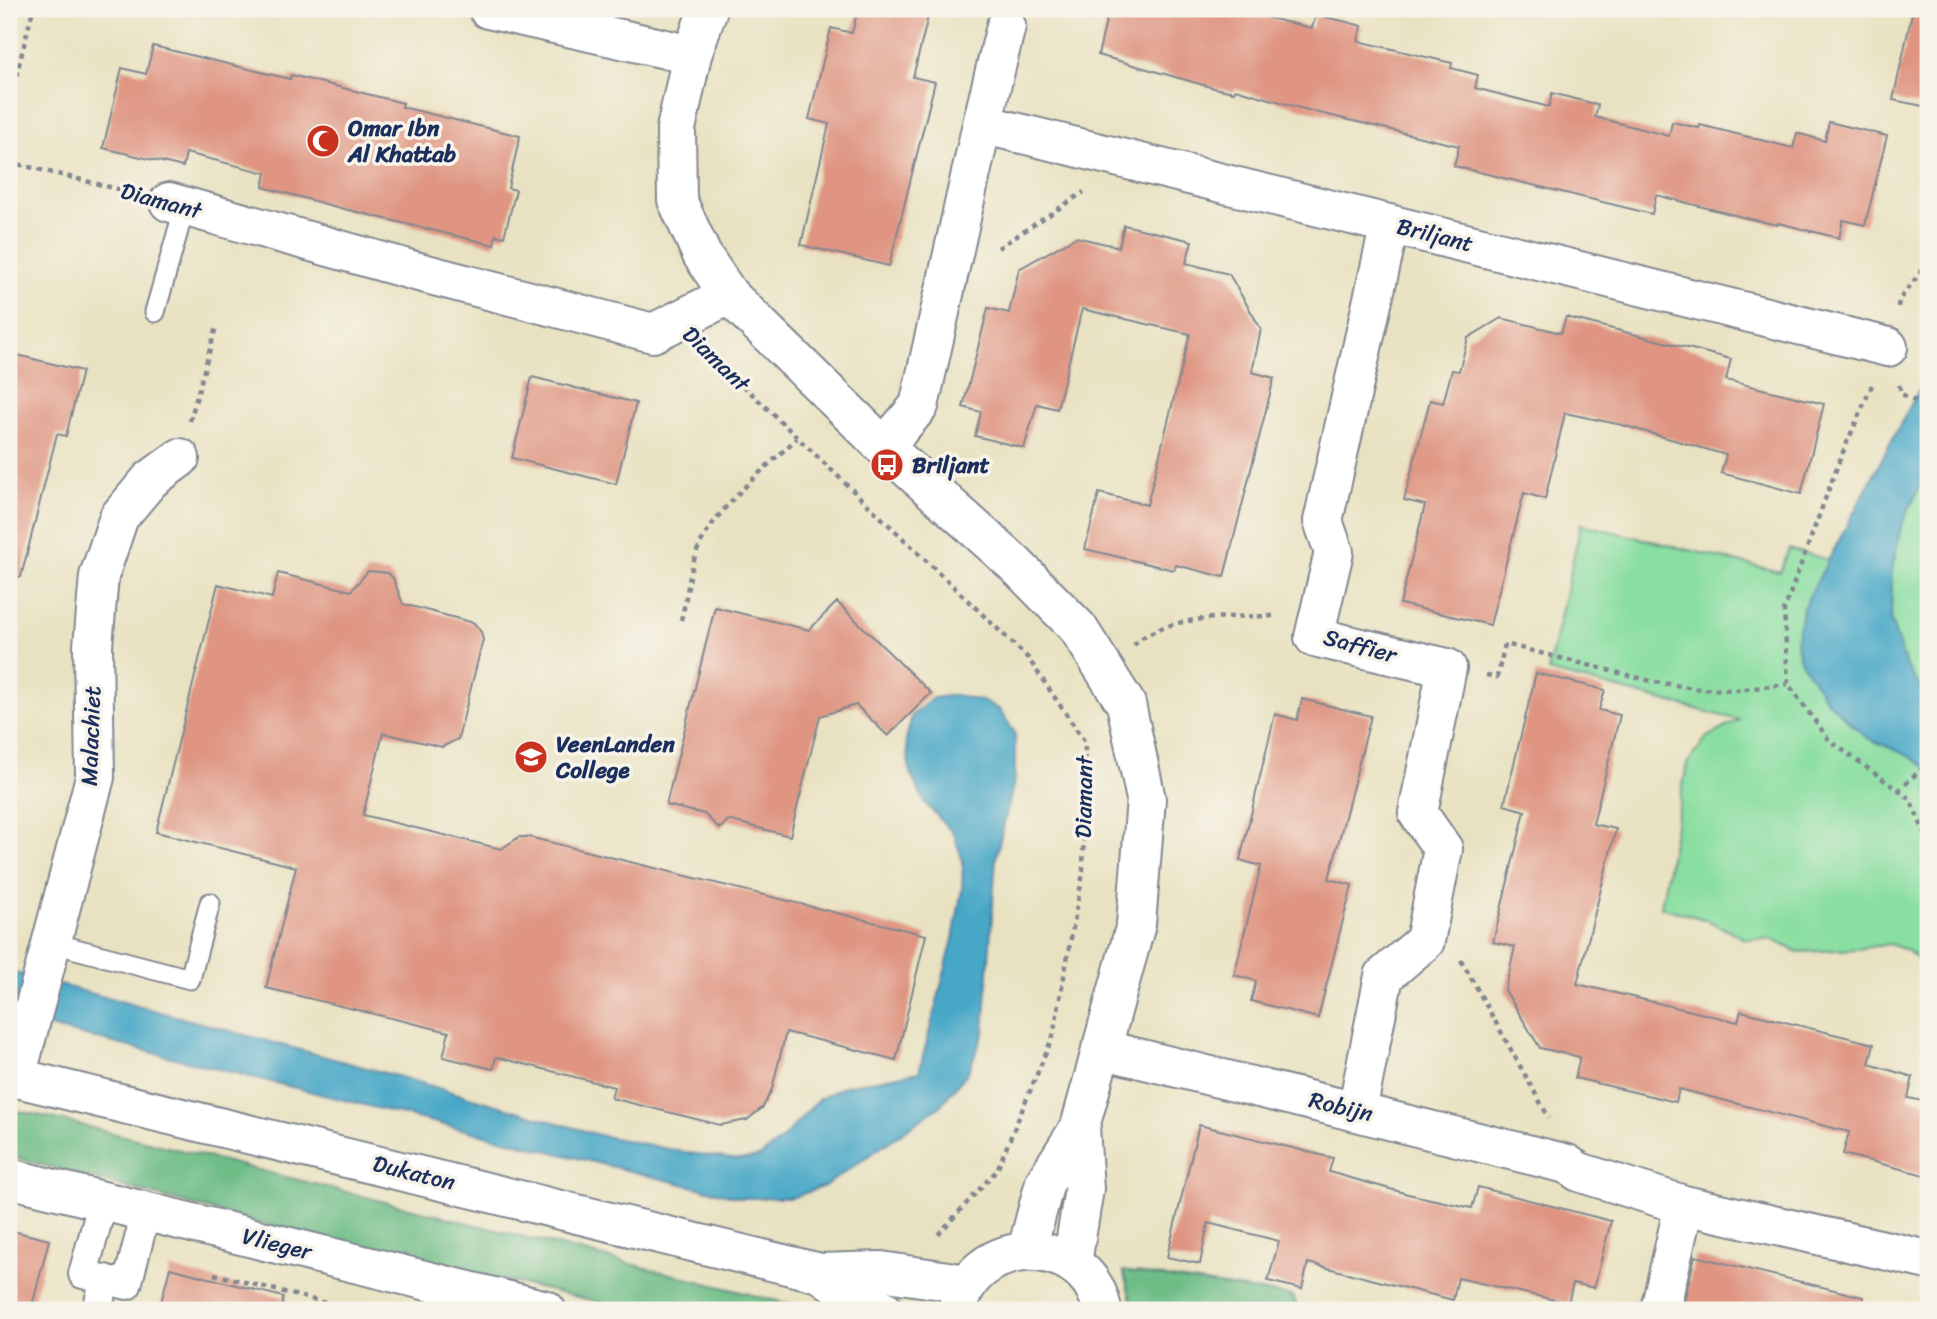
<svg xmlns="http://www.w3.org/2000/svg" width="1937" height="1319" font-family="Sriracha,sans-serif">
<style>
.green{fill:#89dea1;stroke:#528680;stroke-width:2}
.forest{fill:#6ebd87;stroke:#447672;stroke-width:2}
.water{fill:#47a7c7;stroke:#316b92;stroke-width:2}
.building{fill:#df9582}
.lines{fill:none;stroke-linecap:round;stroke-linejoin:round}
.service-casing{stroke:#828890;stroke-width:23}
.pedestrian-casing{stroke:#828890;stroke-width:32}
.minor-casing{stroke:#828890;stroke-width:42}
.tertiary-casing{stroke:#828890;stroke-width:42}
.path{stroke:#828890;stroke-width:4.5;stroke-dasharray:5 5;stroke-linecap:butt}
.service{stroke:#fff;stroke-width:19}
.pedestrian{stroke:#fff;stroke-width:28}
.minor{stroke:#fff;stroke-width:38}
.tertiary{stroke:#fff;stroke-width:38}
.labels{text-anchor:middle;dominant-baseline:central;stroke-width:7;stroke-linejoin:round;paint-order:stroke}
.poi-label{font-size:23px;font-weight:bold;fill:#1b2f5e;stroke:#f7f3e8;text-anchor:start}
.street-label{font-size:23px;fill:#1b2f5e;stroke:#f7f3e8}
</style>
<rect width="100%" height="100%" fill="#f7f3e8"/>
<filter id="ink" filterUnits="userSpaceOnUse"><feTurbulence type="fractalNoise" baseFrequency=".0143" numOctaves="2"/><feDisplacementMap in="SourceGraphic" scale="14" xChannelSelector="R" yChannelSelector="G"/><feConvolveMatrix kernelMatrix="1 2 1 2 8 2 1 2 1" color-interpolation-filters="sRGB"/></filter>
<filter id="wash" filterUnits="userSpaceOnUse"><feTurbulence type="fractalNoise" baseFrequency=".00686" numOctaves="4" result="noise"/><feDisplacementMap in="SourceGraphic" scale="28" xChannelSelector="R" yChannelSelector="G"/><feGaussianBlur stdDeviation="1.57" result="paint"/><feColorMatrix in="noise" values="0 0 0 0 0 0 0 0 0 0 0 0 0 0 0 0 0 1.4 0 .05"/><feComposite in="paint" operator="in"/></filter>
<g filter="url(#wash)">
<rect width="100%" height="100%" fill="#e9e2c2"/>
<path class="green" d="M1928,469V698L1906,666L1891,620L1892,570L1901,526Z
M1581,524L1780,572L1789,549L1829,560L1803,608L1827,701L1867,738L1907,755L1928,769V993L1923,964L1907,950L1889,944L1857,949L1798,952L1771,939H1745L1707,920L1661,907L1687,764L1707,737L1739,720L1548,671Z"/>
<path class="forest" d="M9,1109L57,1119L813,1310H633L252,1221L9,1156Z
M1123,1271L1292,1296L1300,1310H1134Z"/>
<path class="water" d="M1928,372V469L1901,526L1892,570L1891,620L1906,666L1928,698V769L1907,755L1867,738L1827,701L1800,660L1796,641L1803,608Z
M955,695L986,702L1000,710L1015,733V777L996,857L984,1033L968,1072L939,1107L825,1186L791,1198H742L682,1184L9,1017V971L404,1078L599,1135L689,1153L739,1160L759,1157L781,1140L819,1099L845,1086L919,1072L953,939L962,889L963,862L954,834L925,803L910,773L906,740L912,715L933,698Z"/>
<g id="blocks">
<path class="building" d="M858,9H930L913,77L935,82L889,266L801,245L829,124L809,119L831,28L852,33Z
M1109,9H1230L1312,28L1316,15L1343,21L1362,26L1358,41L1452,63L1451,68L1478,75L1475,88L1549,107L1552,93L1598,105L1595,117L1669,136L1672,122L1699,128L1700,125L1793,148L1797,133L1825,141L1829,122L1887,136L1865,225L1843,220L1839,238L1778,223L1777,225L1742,217L1656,195L1652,214L1454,166L1459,146L1311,111L1235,89L1234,92L1214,88L1098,55Z
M1913,9H1928V107L1893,100Z
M153,46L290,79L291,75L403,103L402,107L520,136L508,188L516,190L504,237L496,235L494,245L340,208L263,187L266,173L186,153L183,167L103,148L122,68L146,74Z
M1124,225L1192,241L1186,263L1229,274L1261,329L1252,372L1274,378L1224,577L1176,565L1174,570L1085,549L1099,493L1147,505L1190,334L1082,309L1057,409L1037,404L1024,448L975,436L981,412L963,407L988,308L1009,313L1019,269L1076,237L1119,247Z
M1566,317L1731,359L1726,380L1824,404L1801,494L1721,473L1726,455L1622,425L1565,413L1545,499L1524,493L1490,625L1400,604L1425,505L1404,500L1430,400L1443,403L1452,370L1459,371L1468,338L1501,318L1561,333Z
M9,353L82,371L66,436L57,434L21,577L9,576Z
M532,377L636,403L616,484L512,458Z
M368,571L388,573L393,578L403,604L474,623L481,632L483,640L458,739L442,747L383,733L363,815L501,849L519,837H529L926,935L896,1060L786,1032L772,1089L763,1107L747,1120L720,1125L611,1098L614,1087L496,1057L493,1069L443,1057L449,1032L266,988L296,867L156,832L218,584L272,598L278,573L351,591Z
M837,602L931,693L888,736L856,705L820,716L790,836L728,820L720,829L704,814L666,805L715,607L809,630Z
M1536,673L1605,690L1599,710L1620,715L1593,824L1616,829L1577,984L1738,1022L1741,1011L1874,1044L1869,1064L1913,1077L1908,1098L1928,1102V1176L1843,1154L1849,1132L1679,1089L1676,1102L1575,1078L1580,1057L1540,1048L1505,990L1515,947L1493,942L1525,811L1504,805Z
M1302,699L1371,716L1329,879L1352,885L1318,1018L1251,1001L1256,981L1234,975L1261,866L1240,860L1275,714L1297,720Z
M1199,1125L1333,1158L1329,1172L1408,1194L1472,1208L1478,1187L1611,1221L1594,1288L1573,1283L1568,1303L1458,1278L1453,1300L1308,1263L1302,1289L1268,1281L1279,1241L1208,1223L1200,1264L1167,1257Z
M9,1230L49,1240L31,1310H9Z
M1695,1256L1863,1297L1862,1310H1682Z
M170,1268L283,1297L282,1310H159Z"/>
</g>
</g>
<g filter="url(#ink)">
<use href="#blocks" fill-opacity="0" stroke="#828890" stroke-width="2"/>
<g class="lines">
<defs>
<path id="service" d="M155,312L185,206
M53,943L190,979L210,903"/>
<path id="pedestrian" d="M103,1201L83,1274L127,1285L146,1212
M97,1310L105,1279"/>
<path id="minor" d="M488,9L692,55
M982,124L1888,347
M169,202L415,271L653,333L729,295L702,255L677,200L676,129L692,55L708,9
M729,295L884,447L1016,565L1078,628L1126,704L1146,799L1136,924L1080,1127L1045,1182L1027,1250
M884,447L919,406L982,124L1006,26
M1101,1049L1567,1164L1579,1172L1684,1205L1928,1260
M16,1077L95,777L93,646L99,576L119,517L150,480L180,458
M1357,1111L1384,976L1425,941L1443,849L1418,813L1447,668L1314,637L1334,552L1323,521L1390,224
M9,1178L546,1310
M1072,1263L1084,1189L1080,1127
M1660,1310L1684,1205"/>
<path id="tertiary" d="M9,1076L820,1273L881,1271L968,1284
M820,1273L868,1306L884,1310
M957,1310C959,1298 966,1285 974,1276C1014,1233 1092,1249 1102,1310"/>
</defs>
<use href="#service" class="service-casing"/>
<use href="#pedestrian" class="pedestrian-casing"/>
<use href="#minor" class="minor-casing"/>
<use href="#tertiary" class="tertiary-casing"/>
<path class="path" d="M9,105L33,9
M9,162L130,192
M998,248L1084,192
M1898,307L1899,300L1928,263
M707,351L1028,658L1085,742L1083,873L1053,1036L997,1170L935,1238
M1872,385L1840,459L1784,610L1788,684L1829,740L1910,799L1928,841
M1899,385L1902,394L1928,408
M190,421L216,327
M1928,609V620
M681,620C687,598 689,572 697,551C714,509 765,469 797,438
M1134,645C1163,614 1236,617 1276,616
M1486,675L1497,677L1505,644L1655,682L1700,689L1736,690L1788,684
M1898,791L1928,763
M1461,960L1549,1118
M214,1274L353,1310
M1154,1310L1155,1308"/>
<use href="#service" class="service"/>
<use href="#pedestrian" class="pedestrian"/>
<use href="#minor" class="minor"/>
<use href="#tertiary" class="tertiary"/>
</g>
</g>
<defs>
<symbol id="mosque-disc" viewBox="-11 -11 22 22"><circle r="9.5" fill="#c8321e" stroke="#f7f3e8"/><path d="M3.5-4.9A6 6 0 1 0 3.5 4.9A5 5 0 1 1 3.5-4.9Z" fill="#fff"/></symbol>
<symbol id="bus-disc" viewBox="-11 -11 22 22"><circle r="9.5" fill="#c8321e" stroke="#f7f3e8"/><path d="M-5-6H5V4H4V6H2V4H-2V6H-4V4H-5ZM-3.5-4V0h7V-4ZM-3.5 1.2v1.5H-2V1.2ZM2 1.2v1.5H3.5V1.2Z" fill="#fff"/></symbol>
<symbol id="school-disc" viewBox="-11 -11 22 22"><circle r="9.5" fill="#c8321e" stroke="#f7f3e8"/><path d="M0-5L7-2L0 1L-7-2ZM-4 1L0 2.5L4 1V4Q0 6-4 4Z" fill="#fff"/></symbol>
</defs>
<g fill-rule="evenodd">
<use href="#mosque-disc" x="304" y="122" width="38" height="38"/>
<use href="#bus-disc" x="868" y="446" width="38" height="38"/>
<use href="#school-disc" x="512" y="738" width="38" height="38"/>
</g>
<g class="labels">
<g class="poi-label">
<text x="348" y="128">Omar Ibn<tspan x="348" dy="26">Al Khattab</tspan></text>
<text x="912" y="465">Briljant</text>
<text x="556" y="744">VeenLanden<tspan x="556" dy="26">College</tspan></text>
</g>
<g class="street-label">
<text transform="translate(161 201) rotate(15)">Diamant</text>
<text transform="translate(1435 235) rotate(14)">Briljant</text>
<text transform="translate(716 359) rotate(44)">Diamant</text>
<text transform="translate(1360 646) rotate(15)">Saffier</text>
<text transform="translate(91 736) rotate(-88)">Malachiet</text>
<text transform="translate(1084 797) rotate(-89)">Diamant</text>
<text transform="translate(1341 1107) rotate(14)">Robijn</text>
<text transform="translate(414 1173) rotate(14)">Dukaton</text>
<text transform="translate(277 1244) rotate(14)">Vlieger</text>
</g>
</g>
<rect width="1937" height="1319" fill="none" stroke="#f7f3e8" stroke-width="35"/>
</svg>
